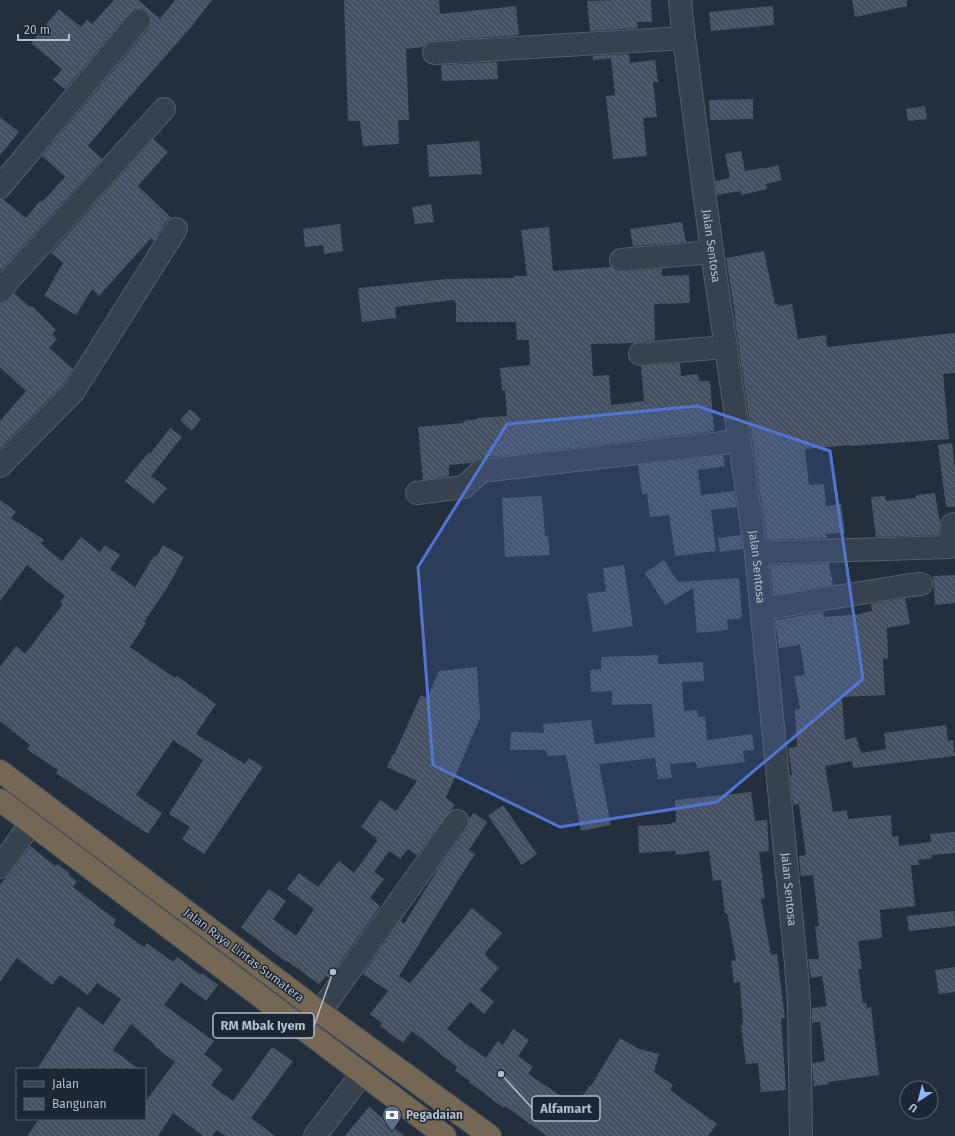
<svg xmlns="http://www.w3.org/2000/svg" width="955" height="1136" font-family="'Fira Sans',sans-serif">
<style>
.building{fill:url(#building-back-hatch)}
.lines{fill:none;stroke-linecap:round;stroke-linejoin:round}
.minor-casing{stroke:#565f6c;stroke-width:24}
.highway-casing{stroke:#434c59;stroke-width:24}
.minor{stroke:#38414e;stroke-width:22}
.highway{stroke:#746855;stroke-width:22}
.marked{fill:#5274d3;fill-opacity:0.2;stroke:#5274d3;stroke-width:3;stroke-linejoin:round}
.labels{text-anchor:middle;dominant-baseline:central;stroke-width:3;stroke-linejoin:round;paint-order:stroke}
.street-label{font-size:12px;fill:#b4bcc9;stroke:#1d2633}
.poi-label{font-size:12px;font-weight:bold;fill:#b4bcc9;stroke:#1d2633;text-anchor:start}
.leader{fill:none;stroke:#b4bcc9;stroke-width:1.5}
.callout-dot{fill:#b4bcc9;stroke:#1d2633;stroke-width:1.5}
.callout{fill:#1d2633;stroke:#b4bcc9;stroke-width:1.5}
.callout-label{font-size:13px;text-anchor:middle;font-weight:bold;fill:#b4bcc9}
</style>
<defs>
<pattern id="building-back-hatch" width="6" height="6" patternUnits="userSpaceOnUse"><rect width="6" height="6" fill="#455162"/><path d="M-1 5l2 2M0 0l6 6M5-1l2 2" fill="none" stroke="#5d6877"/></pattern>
</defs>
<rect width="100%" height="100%" fill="#242f3e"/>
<path class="building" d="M114,0H138L160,19L175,0H212L191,27L112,117L88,146L102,159L1,270L0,269V199H3L26,218L40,201L42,202L65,177L42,156L149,28L151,22V16L147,11L142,8H135L130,12L65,89L53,80L62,69L31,43L59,9L81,27L87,20L92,24Z
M344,0H439L440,14L516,6L519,35L433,41L427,42L423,47L406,49L409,120H398L399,144L363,146L360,121H348Z
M616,0H651L652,22H637L638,28L590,31L587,1Z
M852,0H907V6L855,17Z
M773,6L774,25L711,31L709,12Z
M629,54L630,63L655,60L658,82H653L657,117L643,118L647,156L613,159L606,96L615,95L611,58L593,60V56Z
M497,62L498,79L442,81L441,65Z
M753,99V119L710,120L709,100Z
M925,106L927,119L908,121L906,109Z
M0,117L19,132L0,155Z
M153,139L168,152L138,186L171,218L165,222L154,241L151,238L99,296L92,289L76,315L44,296L63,263L51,253Z
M479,141L482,174L429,177L427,145Z
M741,151L745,171L762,168L763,169L778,165L782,180L766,184L767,189L741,195V191L717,195L715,181L730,178L725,154Z
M431,204L434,222L415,224L412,207Z
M682,222L686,242L633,246L630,229Z
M340,224L343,251L324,254L323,245L305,247L303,229Z
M549,227L553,271L611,267L616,271L622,272L662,269V276L689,275L690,303L654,304L655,340L639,342L634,343L591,344L593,376L609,375L611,405L644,401L641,366L680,363L681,376L698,374L699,381H710L714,431L505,456L483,457L484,458L479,459L471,463L449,465V476L423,480L418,427L464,423L463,421L477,419V418L507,416L505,390H502L500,368L530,365L529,340H517L516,322H456V303H455L454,300L395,307L396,318L362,322L358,288L448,279L514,278V276H527L521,230Z
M764,251L775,304H778V306L792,304L798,339L826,335L827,347L955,333V373L943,374L949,439L850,446V445L805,449L809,485L824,484L826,506L841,504L845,533L826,534L827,538L767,540L736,328L734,308L726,258Z
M14,293L30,307L32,306L56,330L52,334L57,339L49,348L73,369L63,384L0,448V421L26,391L0,367V304L5,303Z
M190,409L201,419L192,431L180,420Z
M170,428L182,437L151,476L167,488L153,504L125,481L148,453L150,454Z
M952,443L955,468V507H946L938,445Z
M723,455L725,466L698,470L701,495L734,491L737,507L711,510L716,551L675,556L669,515L650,517L647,494H642L638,465Z
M935,493L940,523L938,535L876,537L871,497L885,496L886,501L916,498V495Z
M542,496L545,536H548L550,555L505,557L502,498Z
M0,500L16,512L11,518L44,540L41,544L62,561L81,537L100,552L105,545L120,555L110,569L135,587L154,556L156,557L163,545L184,557L167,588L144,622L146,623L130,647L175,678L177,676L216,704L196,734L245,764L249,758L263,767L204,854L182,839L190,827L169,814L203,760L173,740L136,795L162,813L148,834L56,773L58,770L27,749L30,745L0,721V667L16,646L25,654L63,604L60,602L65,596L27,565L0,601Z
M741,535L743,549L720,552L718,538Z
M664,560L678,582L739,578L742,618L727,620L728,630L697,633L693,588L665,605L645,573Z
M829,563L833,585L773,595L770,565Z
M624,565L633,626L593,632L587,594L606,591L603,568Z
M955,575V603L935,605L933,576Z
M905,598L910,624L887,628L888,658L883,659L885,695L842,697L845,740L856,737L861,753L886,749L884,733L946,725L948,741L953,740L955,756L853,768L852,761L825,766L833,812L847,810L848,819L891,815L892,837L898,836L899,846L931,842L930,834L955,832V853L932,855V858L918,860L919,865H911L915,906L880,910L882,938L858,941L862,969H858L863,1003H866L867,1008L871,1007L879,1075L828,1082L829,1084L814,1086L812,1063L825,1061L820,1022L812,1023V1008L827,1006L822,976L811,978L809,965L808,959H819L815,926H819L813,875L801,876L799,856L806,855L799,804L793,805L790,775H792L788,748L797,747L795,710L800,709L794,676L805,675L800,645L779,648L775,620L823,612L824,617L862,614L861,613L872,611L871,604Z
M658,655V664L703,662L704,681L682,682L684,711L697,710L698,717L705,716L707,740L752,734L754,750L743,751L745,762L697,768L696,762L670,764L672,778L658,779L655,758L599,764L611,825L581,831L566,755L547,756L546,750H510L511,732L544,733L543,724L591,720L595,744L655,737L652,704L612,705V691L591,692L590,670L601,669V657Z
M477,667L480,718L446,798L455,805L417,855L408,849L400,859L389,851L374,872L384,879L370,898L380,906L329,978L326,976L319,984L287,961L286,962L241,927L269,889L286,901L273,919L296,936L314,909L287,889L299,873L318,887L339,861L354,873L377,841L376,840L377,838L361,827L380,800L396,811L417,781L387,767L393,754L394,755L421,695L427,698L439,671Z
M751,792L755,821L767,820L769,851L759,852L765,898L761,899L771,955L777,954L785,1018H781L786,1090L761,1092L758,1063L746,1064L741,1025H743L740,982L734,983L731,961L736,960L727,913H725L721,880L713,881L709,851L676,855L675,851L639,853L638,826L671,824V823L676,822L675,800Z
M503,805L537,854L522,865L488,816Z
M474,813L487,822L469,850L475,854L454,887L399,976L410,983L472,908L502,933L485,953L486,954L485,955L499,968L480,990L494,1002L484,1014L470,1002L447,1029L466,1044L486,1058L498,1041L503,1045L513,1029L529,1040L518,1056L533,1067L528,1074L576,1106L590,1085L591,1086L620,1038L639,1049L659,1054L654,1072L673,1085L670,1090L717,1124L708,1136H547L505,1106L504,1108L469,1082L470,1081L455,1071L457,1067L412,1031L403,1043L380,1026L382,1023L370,1014L388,991L363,974L400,921L404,924L440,866L467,828L469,823V819Z
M30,846L55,866L58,864L69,873L68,874L77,882L73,887L116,920L113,925L144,947L147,943L173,962L177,957L201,975L202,973L218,985L206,1001L181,982L164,1005L214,1041L204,1054L223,1069L211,1085L233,1101L272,1047L293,1061L251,1118L275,1136H225L217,1130L212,1136H203L173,1113L158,1136H27L39,1119H145V1102L175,1062L154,1046L155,1045L131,1024L113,1050L139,1069H37L78,1006L103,1025L121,999L97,983L88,995L60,975L52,985L17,958L0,982V884L10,874Z
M954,911L955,926L909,931L907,916Z
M955,967V992L939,994L935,970Z
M369,1107L404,1136H345Z"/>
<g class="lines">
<defs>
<g id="minor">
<path id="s1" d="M680,0L684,38L712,252L756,553L796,964L799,1003L801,1136"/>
<path d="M434,53L684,38"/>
<path d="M0,187L139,20"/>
<path d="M621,260L712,252"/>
<path d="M0,292L8,281L164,109"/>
<path d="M640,354L726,347"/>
<path d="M0,466L73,392L176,229"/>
<path d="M417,493L464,487L481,471L739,441"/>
<path d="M756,553L949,547L952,525L955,524"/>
<path d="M762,609L904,586L921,584"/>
<path d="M0,867L31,823"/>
<path d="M320,1012L457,821"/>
<path d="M315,1136L362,1074"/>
</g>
<path id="highway" d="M0,771L320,1012L490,1136
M0,800L445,1136"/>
</defs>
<use href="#minor" class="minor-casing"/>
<use href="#highway" class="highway-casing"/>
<use href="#minor" class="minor"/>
<use href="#highway" class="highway"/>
</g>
<path class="marked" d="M697,406L830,451L863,679L717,802L560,827L433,765L418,567L507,424Z"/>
<defs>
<symbol id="bank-pin" viewBox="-11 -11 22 30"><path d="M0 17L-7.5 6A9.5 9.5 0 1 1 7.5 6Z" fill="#5c6f8a" stroke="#1d2633"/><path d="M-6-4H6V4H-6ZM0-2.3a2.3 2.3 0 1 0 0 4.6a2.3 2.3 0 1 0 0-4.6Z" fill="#fff"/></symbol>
</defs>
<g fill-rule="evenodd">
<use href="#bank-pin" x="381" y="1104" width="22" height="30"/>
</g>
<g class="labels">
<g class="street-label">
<text stroke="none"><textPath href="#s1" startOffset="248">Jalan Sentosa</textPath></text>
<text stroke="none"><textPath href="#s1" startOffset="572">Jalan Sentosa</textPath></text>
<text stroke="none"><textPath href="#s1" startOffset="896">Jalan Sentosa</textPath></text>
<text transform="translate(244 955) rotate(37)">Jalan Raya Lintas Sumatera</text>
</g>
<g class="poi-label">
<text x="406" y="1115">Pegadaian</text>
</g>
</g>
<path class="leader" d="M333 972L314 1026M501 1074L532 1108"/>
<g class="callout-dot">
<circle cx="333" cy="972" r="4"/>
<circle cx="501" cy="1074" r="4"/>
</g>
<g class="callout">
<rect x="213" y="1013" width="101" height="25" rx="4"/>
<rect x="532" y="1096" width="68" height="25" rx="4"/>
</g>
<g class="callout-label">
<text x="263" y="1030">RM Mbak Iyem</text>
<text x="566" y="1113">Alfamart</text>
</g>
<rect x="16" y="1068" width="130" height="52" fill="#1d2633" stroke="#59626f"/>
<rect x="24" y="1081" width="20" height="6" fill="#38414e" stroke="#59626f"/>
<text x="52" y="1088" font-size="12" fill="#b4bcc9">Jalan</text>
<rect x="24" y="1098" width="20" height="12" fill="url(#building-back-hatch)" stroke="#59626f"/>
<text x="52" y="1108" font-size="12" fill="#b4bcc9">Bangunan</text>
<g transform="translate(919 1100) rotate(216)"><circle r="19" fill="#1d2633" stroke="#59626f"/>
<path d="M0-3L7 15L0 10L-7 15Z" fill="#8ab4f8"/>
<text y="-6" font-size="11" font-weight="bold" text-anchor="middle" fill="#b4bcc9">U</text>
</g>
<path d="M18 34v6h51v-6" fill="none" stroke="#b4bcc9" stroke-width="2"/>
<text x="24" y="34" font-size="12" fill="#b4bcc9" stroke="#1d2633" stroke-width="3" paint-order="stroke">20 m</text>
</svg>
